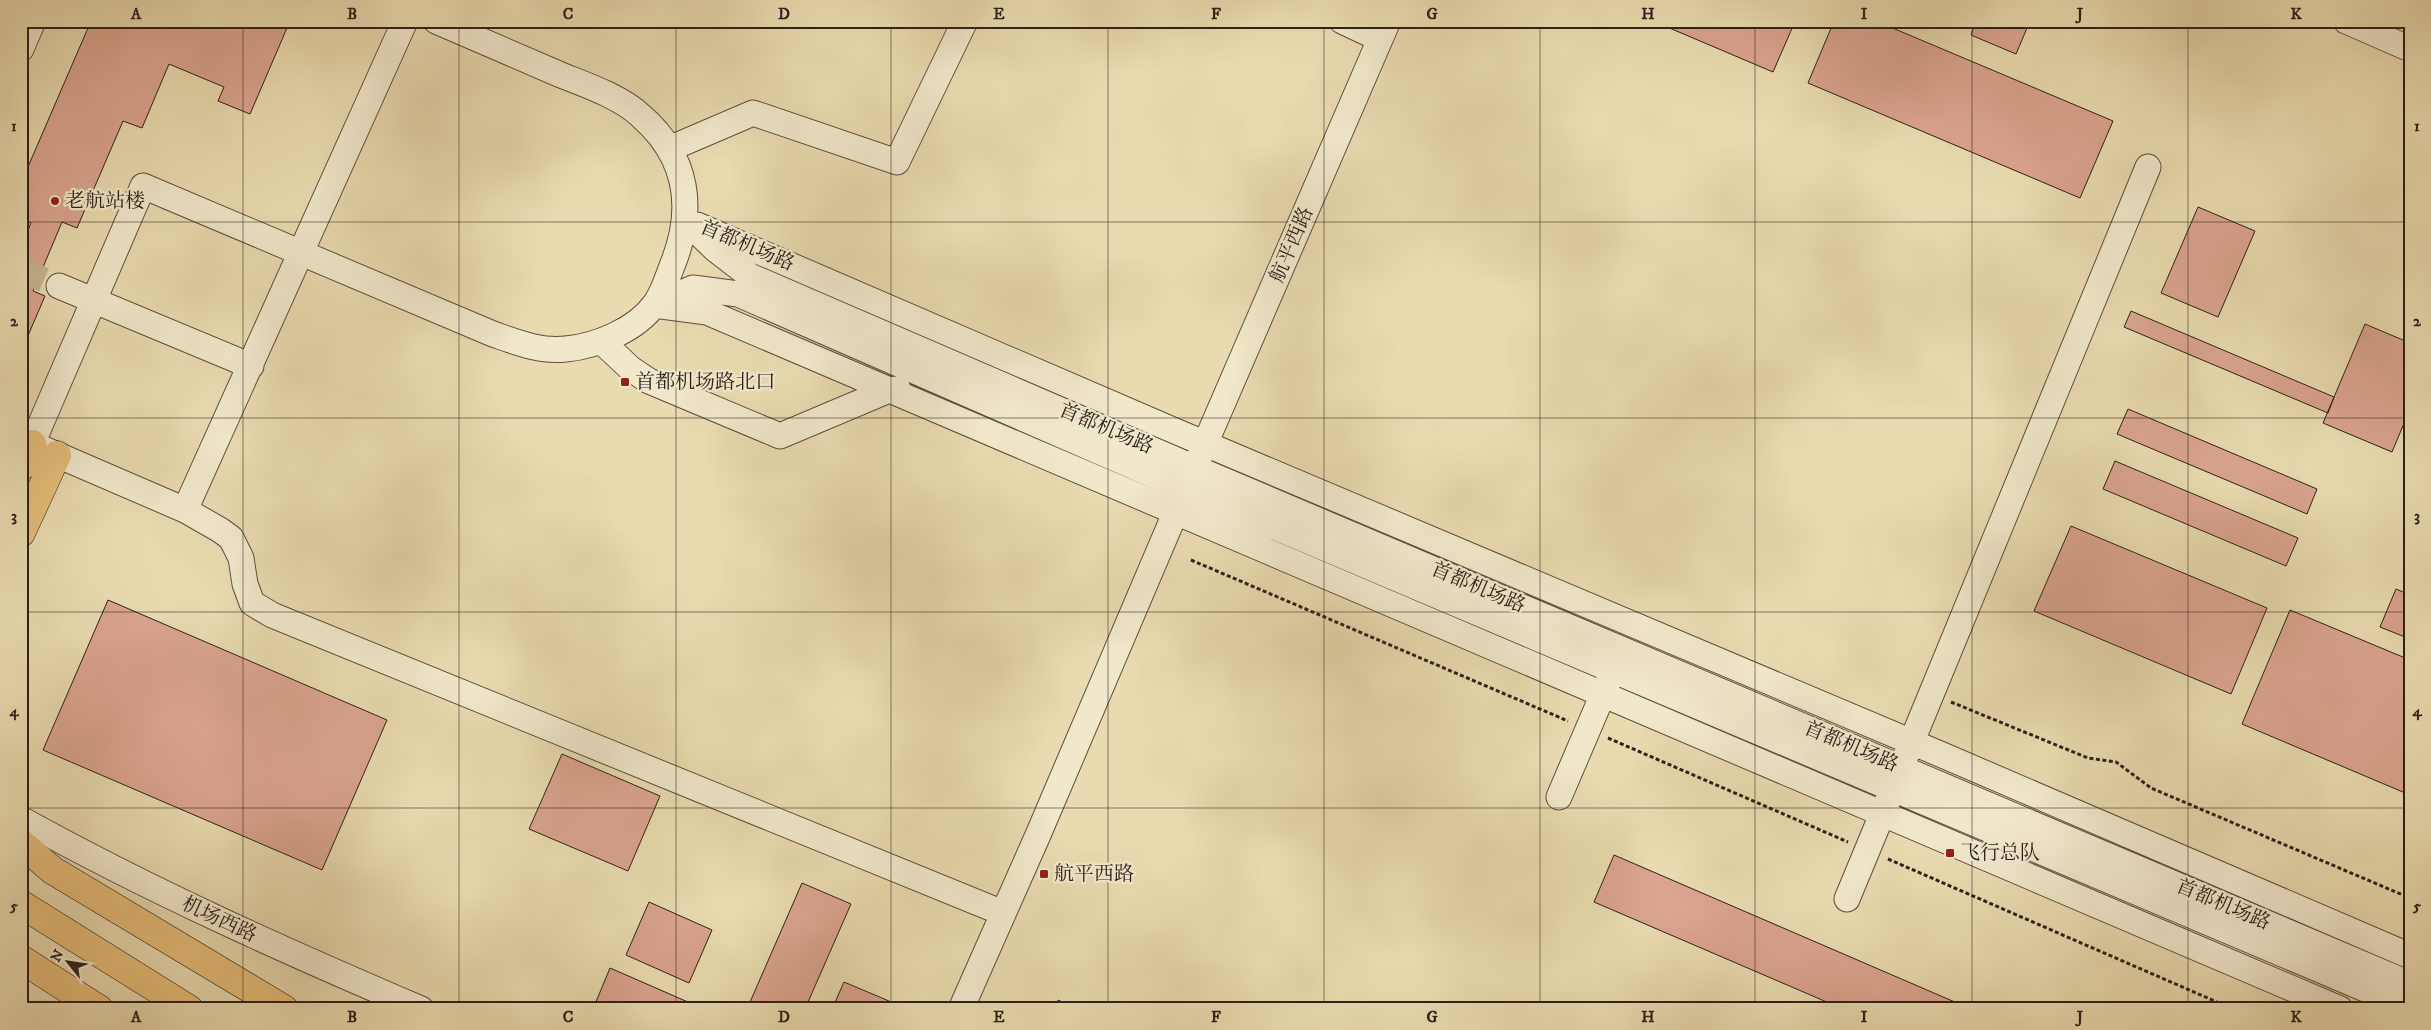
<svg xmlns="http://www.w3.org/2000/svg" width="2431" height="1030" font-family="'IM FELL DW Pica','Noto Serif SC',serif">
<style>
.building{fill:#daa48e;stroke:#2d201b}
.lines{fill:none;stroke-linecap:round;stroke-linejoin:round}
.minor-tunnel{stroke:#c3b591;stroke-width:25;stroke-dasharray:25 12;stroke-linecap:butt}
.minor-casing{stroke:#5c4e40;stroke-width:27}
.highway-casing{stroke:#2d201b;stroke-width:29}
.path{stroke:#2d201b;stroke-width:3;stroke-dasharray:4 2.5;stroke-linecap:butt}
.minor{stroke:#f1e7cb;stroke-width:25}
.highway{stroke:#e4bd78;stroke-width:28}
.grid{fill:none;stroke:#2d201b;stroke-width:1;stroke-opacity:0.55}
.poi-dot{fill:#8f2418;stroke:#f1e7cb;stroke-width:2}
.labels{text-anchor:middle;dominant-baseline:central;stroke-width:4.5;stroke-linejoin:round;paint-order:stroke}
.poi-label{font-size:20px;fill:#2d201b;stroke:#f1e7cb;text-anchor:start}
.street-label{font-size:20px;fill:#2d201b;stroke:#f1e7cb}
.neatline{fill:none;stroke:#2d201b;stroke-width:2}
.grid-label{font-size:16px;text-anchor:middle;font-weight:bold;fill:#2d201b}
</style>
<rect width="100%" height="100%" fill="#e9daaf"/>
<filter id="stains"><feTurbulence type="fractalNoise" baseFrequency=".004" numOctaves="4"/><feColorMatrix values="0 0 0 0 .2 0 0 0 0 .09 0 0 0 0 .02 0 0 0 .5 -.17"/></filter>
<radialGradient id="worn" r=".72"><stop offset=".6" stop-color="#630" stop-opacity="0"/><stop offset="1" stop-color="#630" stop-opacity=".3"/></radialGradient>
<path class="building" d="M91,21H290L250,114L218,101L224,87L169,64L142,128L123,121L77,228L62,222L33,291L45,296L21,352V246L31,223L21,219V183Z
M1653,21H1781L1793,26L1773,72Z
M1834,21H1876L2113,121L2080,198L1808,83Z
M1976,21H2030L2016,54L1971,35Z
M2198,207L2255,231L2218,317L2161,293Z
M2131,311L2334,397L2328,413L2124,327Z
M2365,324L2410,343V409L2392,452L2323,423Z
M2128,409L2317,489L2307,514L2117,434Z
M2115,461L2298,538L2286,566L2103,489Z
M2071,526L2267,608L2231,694L2034,611Z
M2396,589L2410,595V639L2380,627Z
M108,600L387,720L322,870L43,750Z
M2290,610L2410,660V795L2242,724Z
M562,754L660,796L628,871L529,829Z
M1614,855L1971,1009H1843L1594,902Z
M802,883L851,904L805,1009H747Z
M649,902L712,930L689,983L626,955Z
M610,968L704,1009H593Z
M844,982L889,1001L885,1009H832Z
M1058,1000L1078,1009H1055Z"/>
<g class="lines">
<path class="minor-tunnel" d="M21,270L59,286"/>
<defs>
<path id="minor" d="M436,21C477,39 519,57 561,75C586,85 621,97 641,116C689,158 695,210 672,266C667,279 663,293 655,304C636,330 597,346 566,349C540,352 516,342 493,334L143,186L32,444L185,510L220,530L231,538L241,558L245,584L252,603L272,615L1003,913
M1342,21L1380,39
M2346,21L2410,49
M21,49L33,21
M669,149L753,113L897,162L965,21
M685,220L715,249L750,276L1195,468L2410,984
M697,225L1175,431L1940,754L2410,956
M59,286L251,366
M654,305L693,288L738,294L1185,489L2410,1008
M654,305L707,312L2340,1009
M601,341L631,369L649,381L780,436L889,390L898,389
M1199,458L1388,21
M185,510L405,21
M1905,758L2148,167
M1559,797L1609,680
M21,819C151,891 285,951 421,1009
M1847,899L1888,800
M961,1009L1038,835L1182,497"/>
<path id="highway" d="M21,467L32,444
M21,533L57,455
M21,843L52,870L284,1009
M21,904L189,1009
M21,959L99,1009"/>
</defs>
<use href="#minor" class="minor-casing"/>
<use href="#highway" class="highway-casing"/>
<path class="path" d="M1191,560L1568,721
M1951,702L2088,758L2116,762L2151,788L2410,898
M1608,738L1848,842
M1888,859L2233,1009"/>
<use href="#minor" class="minor"/>
<use href="#highway" class="highway"/>
</g>
<path class="grid" d="M243,21V1009M459,21V1009M676,21V1009M891,21V1009M1108,21V1009M1324,21V1009M1540,21V1009M1755,21V1009M1972,21V1009M2188,21V1009M21,222H2410M21,418H2410M21,612H2410M21,808H2410"/>
<g class="poi-dot">
<circle cx="55" cy="201" r="5"/>
<rect x="620" y="377" width="10" height="10" rx="2.5"/>
<rect x="1945" y="848" width="10" height="10" rx="2.5"/>
<rect x="1039" y="869" width="10" height="10" rx="2.5"/>
</g>
<g class="labels">
<g class="poi-label">
<text x="65" y="201">老航站楼</text>
<text x="635" y="382">首都机场路北口</text>
<text x="1960" y="853">飞行总队</text>
<text x="1054" y="874">航平西路</text>
</g>
<g class="street-label">
<text transform="translate(1292 245) rotate(-67)">航平西路</text>
<text transform="translate(747 246) rotate(23)">首都机场路</text>
<text transform="translate(1106 429) rotate(23)">首都机场路</text>
<text transform="translate(1478 588) rotate(23)">首都机场路</text>
<text transform="translate(1851 747) rotate(23)">首都机场路</text>
<text transform="translate(2223 905) rotate(23)">首都机场路</text>
<text transform="translate(219 920) rotate(25)">机场西路</text>
</g>
</g>
<rect width="2431" height="1030" fill="none" stroke="#e9daaf" stroke-width="55"/>
<g transform="translate(68 962) rotate(300)" stroke="#f1e7cb" stroke-width="4" paint-order="stroke">
<path d="M0-4L9 19L0 12L-9 19Z" fill="#2d201b"/>
<text y="-8" font-size="14" font-weight="bold" text-anchor="middle" fill="#2d201b">N</text>
</g>
<rect x="28" y="28" width="2376" height="974" class="neatline"/>
<g class="grid-label">
<text x="136" y="19">A</text>
<text x="352" y="19">B</text>
<text x="568" y="19">C</text>
<text x="784" y="19">D</text>
<text x="999" y="19">E</text>
<text x="1216" y="19">F</text>
<text x="1432" y="19">G</text>
<text x="1648" y="19">H</text>
<text x="1864" y="19">I</text>
<text x="2080" y="19">J</text>
<text x="2296" y="19">K</text>
<text x="14" y="131">1</text>
<text x="2417" y="131">1</text>
<text x="14" y="326">2</text>
<text x="2417" y="326">2</text>
<text x="14" y="521">3</text>
<text x="2417" y="521">3</text>
<text x="14" y="716">4</text>
<text x="2417" y="716">4</text>
<text x="14" y="911">5</text>
<text x="2417" y="911">5</text>
<text x="136" y="1022">A</text>
<text x="352" y="1022">B</text>
<text x="568" y="1022">C</text>
<text x="784" y="1022">D</text>
<text x="999" y="1022">E</text>
<text x="1216" y="1022">F</text>
<text x="1432" y="1022">G</text>
<text x="1648" y="1022">H</text>
<text x="1864" y="1022">I</text>
<text x="2080" y="1022">J</text>
<text x="2296" y="1022">K</text>
</g>
<rect width="100%" height="100%" filter="url(#stains)"/>
<rect width="100%" height="100%" fill="url(#worn)"/>
</svg>
